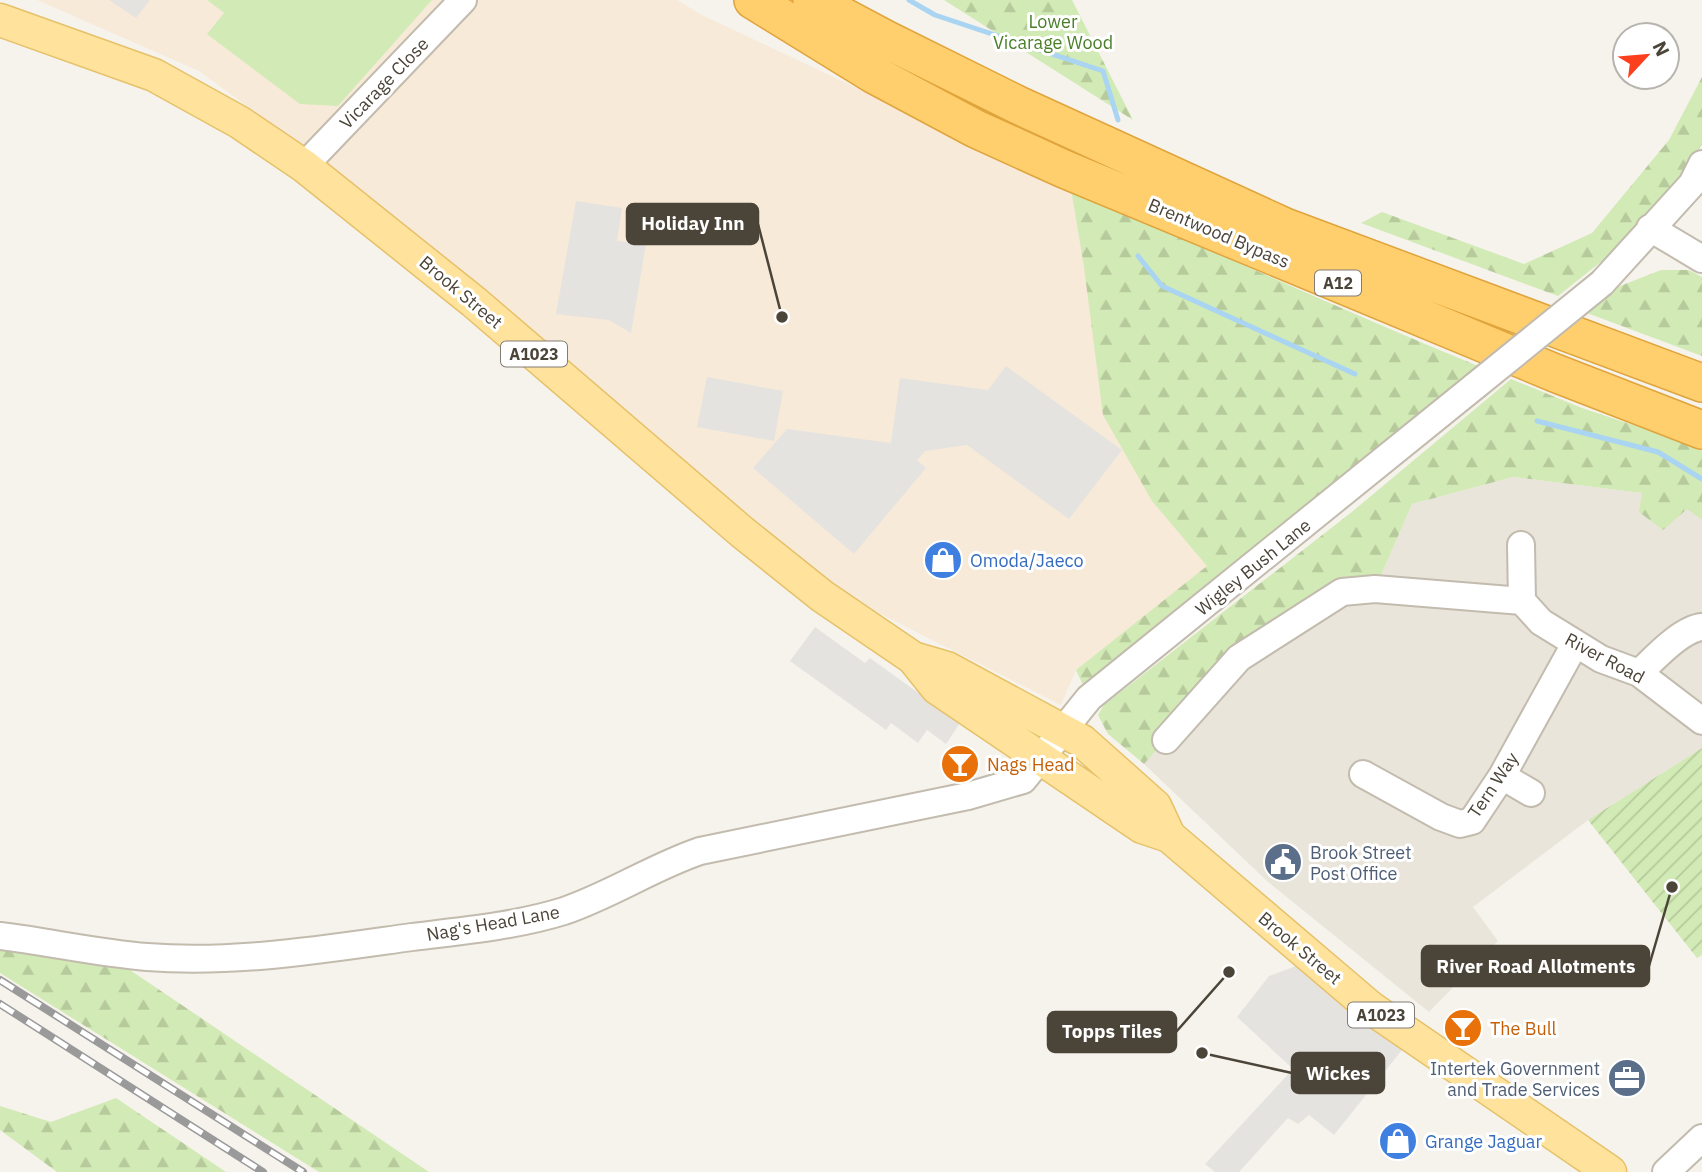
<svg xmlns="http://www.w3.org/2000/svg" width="1702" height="1172" font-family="'IBM Plex Sans',sans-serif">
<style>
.residential{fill:#eae5da}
.commercial{fill:#f7ead8}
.grass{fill:#d2eab5}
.forest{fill:url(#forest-firs)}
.garden{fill:url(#garden-furrows)}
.parking{fill:#e5e3e0}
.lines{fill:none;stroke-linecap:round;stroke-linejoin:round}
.stream{stroke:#a9d4f2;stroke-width:5}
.minor-casing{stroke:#c2bbae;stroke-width:30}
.major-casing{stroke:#e6c16a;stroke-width:35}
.highway-casing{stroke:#e0a43c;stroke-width:40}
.minor{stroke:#fff;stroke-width:26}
.major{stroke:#ffe39c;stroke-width:32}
.highway{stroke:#ffcf6e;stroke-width:37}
.rail-casing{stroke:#9a9a9a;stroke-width:8}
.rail{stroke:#fff;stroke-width:5;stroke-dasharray:16;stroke-linecap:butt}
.minor-bridge-casing{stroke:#c2bbae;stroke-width:30;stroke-linecap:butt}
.minor-bridge{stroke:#fff;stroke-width:26}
.labels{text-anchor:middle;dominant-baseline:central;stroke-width:6;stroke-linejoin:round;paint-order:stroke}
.shield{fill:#fff;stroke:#817c74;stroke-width:2}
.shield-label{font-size:16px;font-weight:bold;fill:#4b4439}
.park-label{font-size:18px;fill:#4a7f2a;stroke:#fff}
.street-label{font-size:18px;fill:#4b4439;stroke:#fff}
.shop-label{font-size:18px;fill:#366cbe;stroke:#fff;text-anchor:start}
.food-label{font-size:18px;fill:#c56008;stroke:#fff;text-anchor:start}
.service-label{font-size:18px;fill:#4e5e75;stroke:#fff;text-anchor:start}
.leader{fill:none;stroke:#4b4439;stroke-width:2.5}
.callout-dot{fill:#4b4439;stroke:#fff;stroke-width:2.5}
.callout{fill:#4b4439;stroke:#4b4439;stroke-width:2.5}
.callout-label{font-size:19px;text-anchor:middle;font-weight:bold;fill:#fff}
</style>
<defs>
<pattern id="forest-firs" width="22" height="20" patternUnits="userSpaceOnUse" patternTransform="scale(1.75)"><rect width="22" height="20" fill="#d2eab5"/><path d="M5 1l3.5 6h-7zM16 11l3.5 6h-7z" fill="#b6ca9c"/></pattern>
<pattern id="garden-furrows" width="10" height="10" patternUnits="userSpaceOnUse" patternTransform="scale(1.75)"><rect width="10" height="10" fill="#d2eab5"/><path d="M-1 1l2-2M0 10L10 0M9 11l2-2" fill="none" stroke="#b6ca9c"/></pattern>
</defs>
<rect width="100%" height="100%" fill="#f6f3ec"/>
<path class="residential" d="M1513,477L1642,493L1687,508L1702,520V748L1588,820L1473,907L1498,941L1429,1012L1267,881L1144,764L1239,658L1375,589L1412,504Z"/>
<path class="commercial" d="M37,0H207L224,13L208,33L338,106L432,0H677L702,15L1071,189L1084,267L1152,501L1208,566L1076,670L1061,705L845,596L456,269L293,140L199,71Z"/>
<path class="grass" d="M207,0H432L338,106L300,104L207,34L224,13Z"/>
<path class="forest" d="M944,0H1072L1133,120Z
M1702,77V144L1674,188L1612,253L1558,296L1361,223L1382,212L1524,264L1592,233L1669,140Z
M1071,189C1207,248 1341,310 1478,366L1243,563L1083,685L1076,670L1207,566L1152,501L1103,415L1084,267Z
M1661,270H1689L1702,277V356L1587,313L1620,286Z
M1511,379L1582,408L1702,448V520L1687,509L1663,530L1639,512L1642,493L1513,477L1412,504L1375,589L1239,658L1144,764L1108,734L1098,715L1104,705L1353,511Z
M0,947H13L127,968L429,1172H319L0,973Z
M116,1098L226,1172H57L0,1130V1106L51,1122Z"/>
<path class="garden" d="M1702,748V955L1697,958L1588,820Z"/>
<path class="parking" d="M109,0H150L136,18Z
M576,201L622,208L617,241L646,244L631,333L609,320L556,314Z
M1006,366L1122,450L1069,519L967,445L925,451L917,460L926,468L854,554L753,468L787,429L891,443L900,378L988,390Z
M707,377L783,391L774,441L697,427Z
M815,627L865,663L870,658L960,723L946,744L927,730L918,743L891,723L886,730L790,661Z
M1296,966L1402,1050L1334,1135L1309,1115L1298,1124L1288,1118L1239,1172H1215L1205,1164L1293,1069L1237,1017L1269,976Z"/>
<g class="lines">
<path class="stream" d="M909,0L935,15L1103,71L1118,120
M1138,256L1162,286L1355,374
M1537,421L1658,452L1702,479"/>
<defs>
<path id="minor" d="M304,166L463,0
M1650,228L1702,259
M1602,283L1692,184L1702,164
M1521,545L1522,601L1541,622L1601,659L1639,673L1702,721
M1639,673C1654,659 1681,629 1702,627
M1166,740L1239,658L1342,592L1375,589L1522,601
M1363,774L1441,817L1460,824L1472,821L1502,776L1575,644
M1502,776L1531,793
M0,936C49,942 98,953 147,957C235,964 325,949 412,937C462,931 516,926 564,911C611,895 653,867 700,851L968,796L1023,780L1089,698L1475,386
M1666,1172L1702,1138"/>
<path id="major" d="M0,20L154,75L239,122L304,166L474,302L742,532L822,596L913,658L937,688L1142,827L1169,836L1371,1008L1610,1172
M913,658L947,668L1082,741L1155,806L1169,836"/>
<path id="highway" d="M753,0L873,74L976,129L1064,169L1555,373L1702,430
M812,0L885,39L1018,105L1285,227L1702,383"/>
</defs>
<use href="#minor" class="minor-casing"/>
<use href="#major" class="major-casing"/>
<use href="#highway" class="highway-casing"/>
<use href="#minor" class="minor"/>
<use href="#major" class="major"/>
<use href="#highway" class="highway"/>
<defs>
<path id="rail" d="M0,980L303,1172
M0,1004L263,1172"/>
</defs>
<use href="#rail" class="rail-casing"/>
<use href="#rail" class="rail"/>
<defs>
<path id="minor-bridge" d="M1475,386L1602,283"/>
</defs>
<use href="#minor-bridge" class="minor-bridge-casing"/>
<use href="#minor-bridge" class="minor-bridge"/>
</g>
<defs>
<symbol id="shop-disc" viewBox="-11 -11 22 22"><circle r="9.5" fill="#3f7fe0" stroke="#fff"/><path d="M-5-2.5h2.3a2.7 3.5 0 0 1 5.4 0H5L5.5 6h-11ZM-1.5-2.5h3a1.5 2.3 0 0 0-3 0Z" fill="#fff"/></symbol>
<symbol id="bar-disc" viewBox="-11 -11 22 22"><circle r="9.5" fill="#e8710a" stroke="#fff"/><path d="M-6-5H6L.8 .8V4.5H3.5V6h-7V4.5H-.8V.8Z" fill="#fff"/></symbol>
<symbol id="civic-disc" viewBox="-11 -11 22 22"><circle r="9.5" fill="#5c6f8a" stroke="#fff"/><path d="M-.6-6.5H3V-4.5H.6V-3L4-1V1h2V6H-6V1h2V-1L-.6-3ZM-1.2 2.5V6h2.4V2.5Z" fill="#fff"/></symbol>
<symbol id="office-disc" viewBox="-11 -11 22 22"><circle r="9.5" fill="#5c6f8a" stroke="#fff"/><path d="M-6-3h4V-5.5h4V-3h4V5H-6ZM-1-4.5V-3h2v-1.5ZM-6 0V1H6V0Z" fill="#fff"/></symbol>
</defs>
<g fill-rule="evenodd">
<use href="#shop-disc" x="921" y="538" width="44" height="44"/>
<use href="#bar-disc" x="938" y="742" width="44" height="44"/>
<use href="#civic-disc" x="1261" y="840" width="44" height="44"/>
<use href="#bar-disc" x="1441" y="1006" width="44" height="44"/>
<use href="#office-disc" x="1605" y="1056" width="44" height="44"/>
<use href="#shop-disc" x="1376" y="1119" width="44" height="44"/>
</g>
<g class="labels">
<g class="shield">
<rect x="1315" y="270.5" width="46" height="25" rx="5"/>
<rect x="501" y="341.5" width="66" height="25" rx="5"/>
<rect x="1348" y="1002.5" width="66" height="25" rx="5"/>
</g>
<g class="shield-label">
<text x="1338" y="283">A12</text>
<text x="534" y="354">A1023</text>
<text x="1381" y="1015">A1023</text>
</g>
<g class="park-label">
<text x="1053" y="21">Lower<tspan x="1053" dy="21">Vicarage Wood</tspan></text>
</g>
<g class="street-label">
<text transform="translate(384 83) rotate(-46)">Vicarage Close</text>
<text transform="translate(1219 233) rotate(23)">Brentwood Bypass</text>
<text transform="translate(461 292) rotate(40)">Brook Street</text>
<text transform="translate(1253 567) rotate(-39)">Wigley Bush Lane</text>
<text transform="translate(1605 658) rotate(28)">River Road</text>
<text transform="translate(1493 785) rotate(-56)">Tern Way</text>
<text transform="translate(493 923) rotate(-10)">Nag's Head Lane</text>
<text transform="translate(1300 948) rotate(40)">Brook Street</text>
</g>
<g class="shop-label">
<text x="970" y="560">Omoda/Jaeco</text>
<text x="1425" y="1141">Grange Jaguar</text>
</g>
<g class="food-label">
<text x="987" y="764">Nags Head</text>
<text x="1490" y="1028">The Bull</text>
</g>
<g class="service-label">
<text x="1310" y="852">Brook Street<tspan x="1310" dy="21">Post Office</tspan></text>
<text x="1600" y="1068" text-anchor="end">Intertek Government<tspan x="1600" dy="21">and Trade Services</tspan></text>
</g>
</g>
<path class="leader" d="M782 317L758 224M1672 887L1649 966M1229 972L1176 1032M1202 1053L1292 1073"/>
<g class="callout-dot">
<circle cx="782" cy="317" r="7"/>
<circle cx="1672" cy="887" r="7"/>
<circle cx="1229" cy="972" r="7"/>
<circle cx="1202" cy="1053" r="7"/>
</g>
<g class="callout">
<rect x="627" y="204" width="131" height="40" rx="7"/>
<rect x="1422" y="946" width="227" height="40" rx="7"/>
<rect x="1048" y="1012" width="128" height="40" rx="7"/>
<rect x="1292" y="1053" width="92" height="40" rx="7"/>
</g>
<g class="callout-label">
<text x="693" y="230">Holiday Inn</text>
<text x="1536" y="973">River Road Allotments</text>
<text x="1112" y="1038">Topps Tiles</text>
<text x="1338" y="1080">Wickes</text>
</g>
<g transform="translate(1646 56) rotate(64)"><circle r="33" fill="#ffffff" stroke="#b7b4b0" stroke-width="2"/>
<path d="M0-5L12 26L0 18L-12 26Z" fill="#fc3f1d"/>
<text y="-10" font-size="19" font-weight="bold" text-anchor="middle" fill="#4b4439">N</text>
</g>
</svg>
